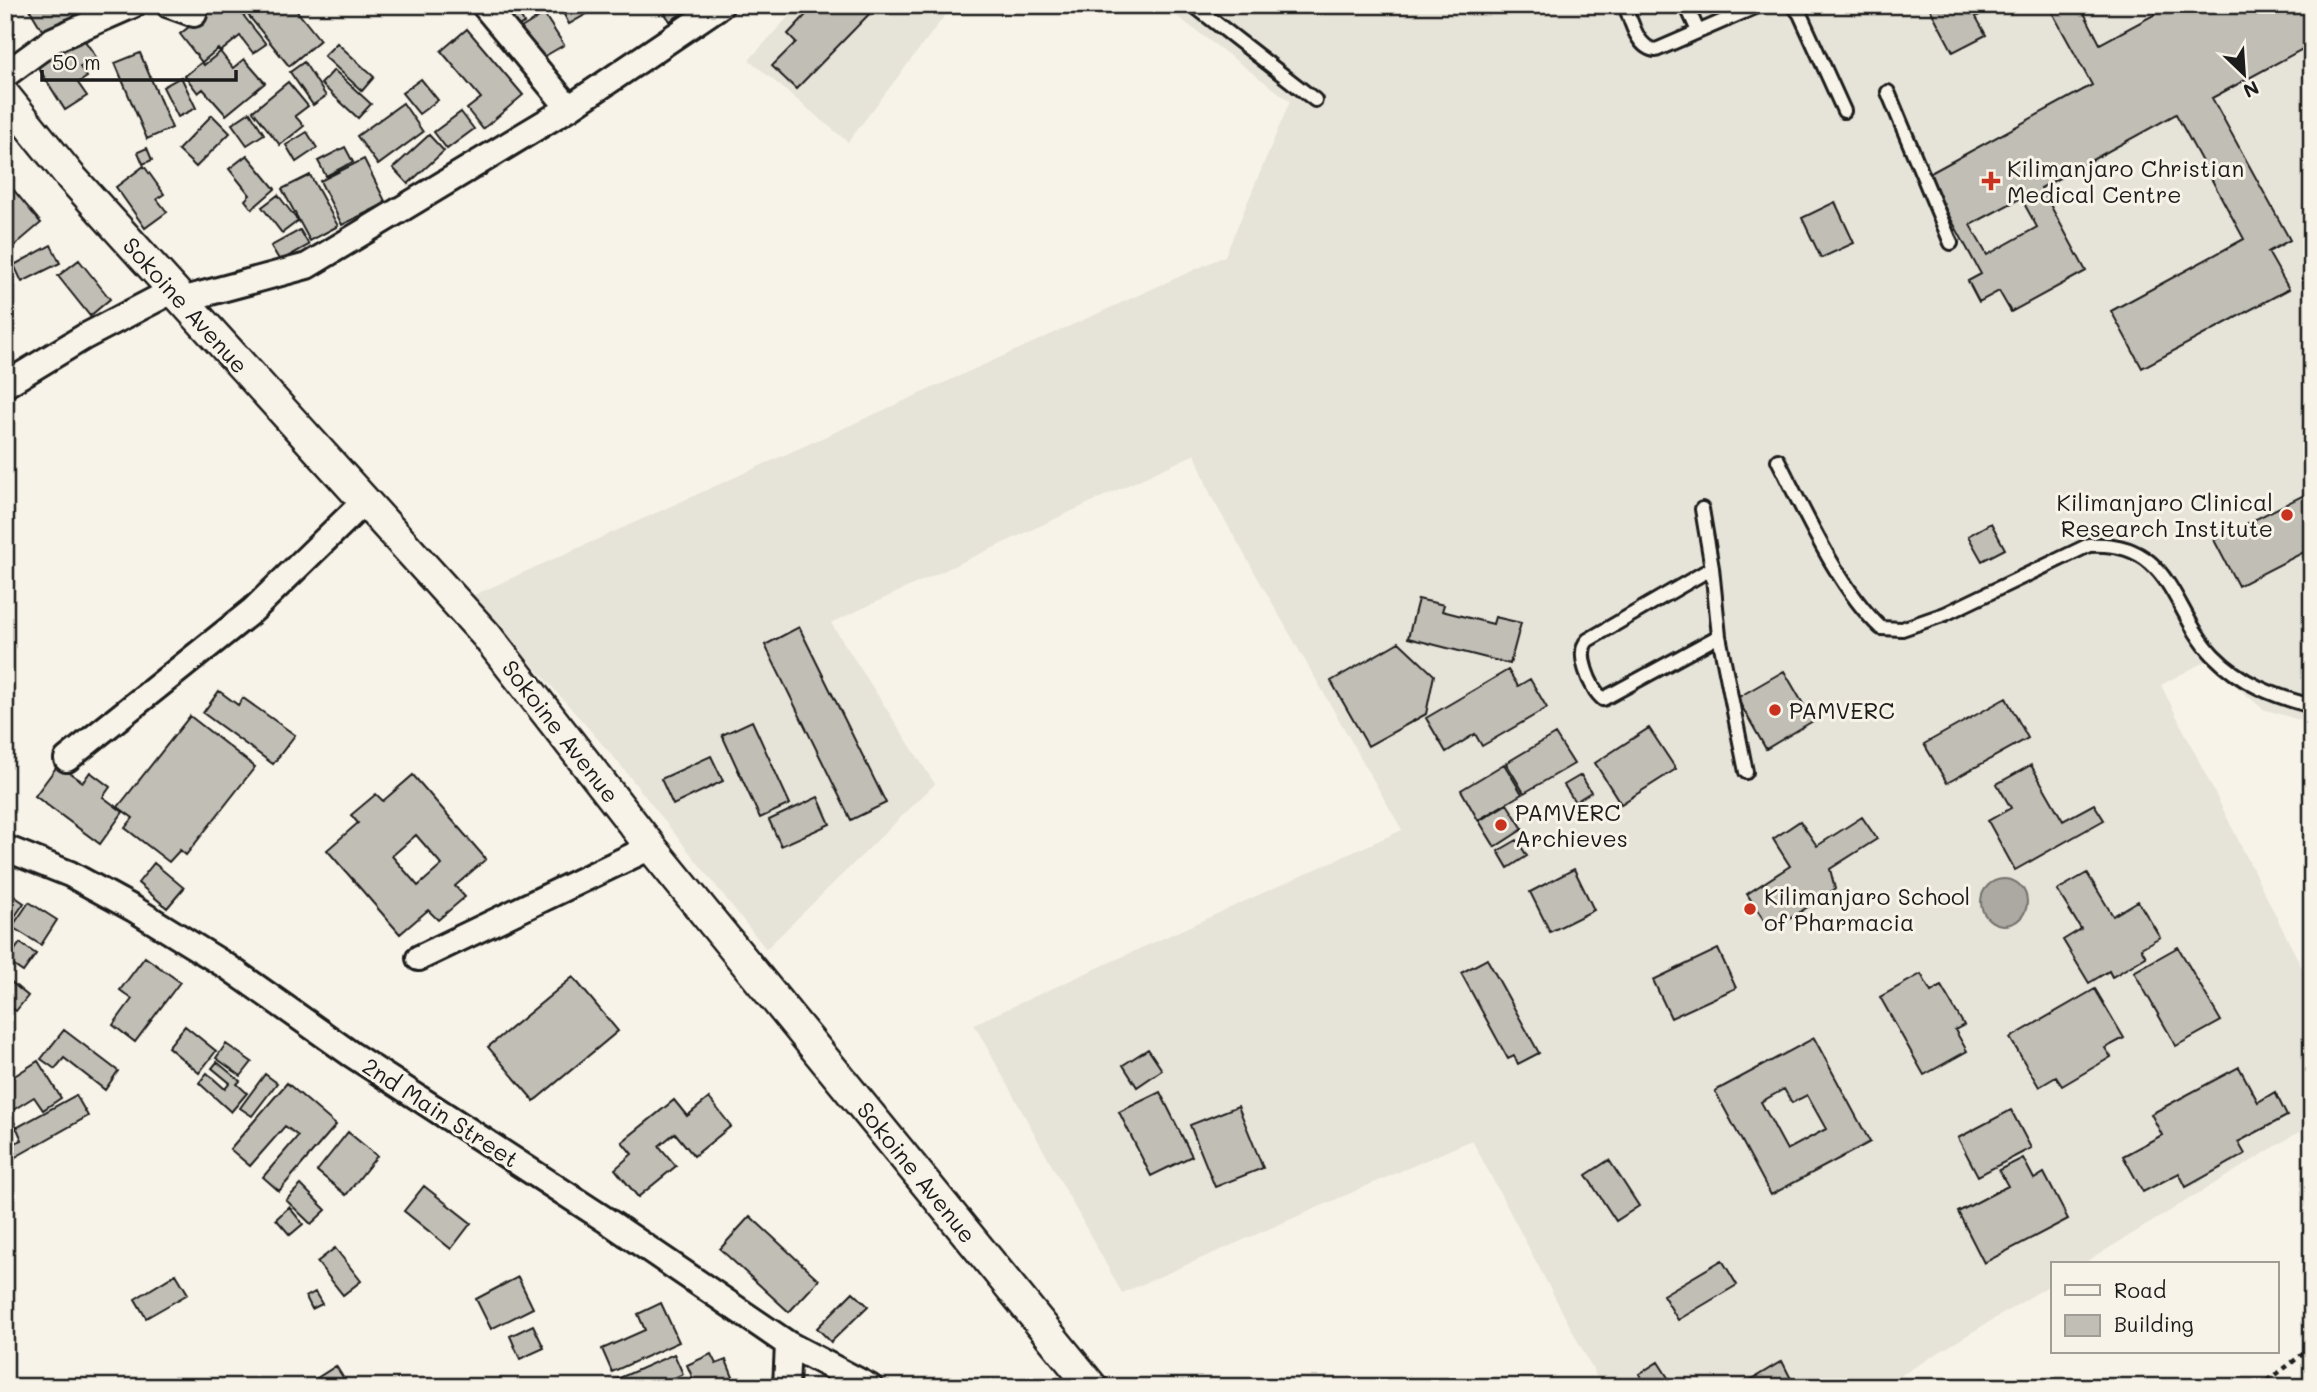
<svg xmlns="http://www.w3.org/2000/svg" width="2317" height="1392" font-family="Mali,sans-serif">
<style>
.built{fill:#e6e3d9}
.water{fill:#aca9a2;stroke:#72716c;stroke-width:2}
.building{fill:#c0beb5;stroke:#1c1c1c;stroke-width:2;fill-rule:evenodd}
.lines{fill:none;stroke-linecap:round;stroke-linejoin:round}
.service-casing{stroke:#1c1c1c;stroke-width:18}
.minor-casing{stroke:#1c1c1c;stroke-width:30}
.tertiary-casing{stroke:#1c1c1c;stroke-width:35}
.path{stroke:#1c1c1c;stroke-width:4.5;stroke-dasharray:5 5;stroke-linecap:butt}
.service{stroke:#f7f3e8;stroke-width:12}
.minor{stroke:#f7f3e8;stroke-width:24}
.tertiary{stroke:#f7f3e8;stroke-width:30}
.poi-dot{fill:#c8321e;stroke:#f7f3e8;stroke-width:2.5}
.labels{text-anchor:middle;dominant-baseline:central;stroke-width:6;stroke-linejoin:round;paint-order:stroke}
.poi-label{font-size:23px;fill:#1c1c1c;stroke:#f7f3e8;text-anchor:start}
.street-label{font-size:23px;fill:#1c1c1c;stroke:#f7f3e8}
</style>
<rect width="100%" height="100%" fill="#f7f3e8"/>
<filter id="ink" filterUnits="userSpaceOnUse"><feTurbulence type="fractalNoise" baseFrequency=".0143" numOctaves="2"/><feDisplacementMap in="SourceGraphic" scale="14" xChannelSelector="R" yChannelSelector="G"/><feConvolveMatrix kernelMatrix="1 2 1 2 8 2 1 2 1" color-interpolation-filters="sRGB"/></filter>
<g filter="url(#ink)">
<path class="built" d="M799,5H953L848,142L749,60Z
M1162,5H2312V724L2263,709L2206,661L2161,685L2312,988V1124L2083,1264H2053V1283L1882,1387H1602L1472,1140L1122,1293L974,1024L1402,830L1211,496L1195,454L831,623L935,784L766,949L618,762L472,596L1225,256L1290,101Z"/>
<path class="water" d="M1981 902a23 23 0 1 1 46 0a23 23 0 1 1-46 0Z"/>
<path class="building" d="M5,5H17L5,13Z
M27,5H94L45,35Z
M217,5H235L266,44L253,53L240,36L204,65L180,34Z
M240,5H292L320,40L289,66Z
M559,5H596L597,8L569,24Z
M659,5H694L670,21Z
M815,5H878L796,89L772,66L796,42L788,34Z
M1928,5H1997L1976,17L1986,35L1953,52Z
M2048,5H2094L2083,11L2100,44L2172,5H2312V44L2212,98L2290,240L2268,252L2289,289L2142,368L2111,311L2244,239L2176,114L2041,188L2086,271L2011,312L1999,291L1979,302L1968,281L1981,274L1927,175L2092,85ZM2021,198L2037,227L1987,255L1970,225Z
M519,14L524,23L513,29L508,20Z
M544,14L564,45L540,59L521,28Z
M467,29L523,95L483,129L467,109L481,98L441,51Z
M83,38L96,57L80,67L87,77L78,83L87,96L65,110L38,67Z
M337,43L374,77L362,91L324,56Z
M218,49L233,68L244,59L265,83L226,115L203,89L198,93L185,76Z
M140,53L172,128L147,139L115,63Z
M304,62L326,96L313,105L290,72Z
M334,70L371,104L358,118L321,84Z
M181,77L196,108L178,117L163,87Z
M421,79L438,100L419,114L402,93Z
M288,82L308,106L295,116L304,126L280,145L253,111Z
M403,103L423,132L378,165L357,136Z
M250,112L264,134L247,145L232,124Z
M461,112L474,129L447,149L434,132Z
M212,115L230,133L196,167L178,150Z
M307,132L317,148L296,162L286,145Z
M429,135L444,151L408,184L393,168Z
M345,147L353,162L326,176L318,161Z
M147,148L152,160L143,164L138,152Z
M247,155L275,189L252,209L245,200L250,195L229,169Z
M364,159L386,203L342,225L320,181Z
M144,166L164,194L157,199L167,212L145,228L116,187Z
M310,175L338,226L310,241L282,189Z
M12,188L41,223L7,252L5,194Z
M278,195L298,221L282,233L262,207Z
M1835,202L1854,243L1821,258L1802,218Z
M300,230L309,245L280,261L271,246Z
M51,245L60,263L22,282L14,265Z
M79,260L110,299L90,316L58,276Z
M2312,274V298L2302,279Z
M2312,491V548L2238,586L2214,540Z
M1991,523L2005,549L1982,561L1968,536Z
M1418,599L1444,605L1442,611L1493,624L1495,617L1521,623L1510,664L1408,638Z
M799,627L886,803L851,820L765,645Z
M1399,642L1434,675L1426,714L1368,746L1331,681Z
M1508,670L1518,686L1530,679L1547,708L1482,746L1475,734L1446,752L1426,718Z
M1784,671L1813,721L1766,749L1737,698Z
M219,691L238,705L243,698L295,735L273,764L203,713Z
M2006,698L2028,738L1947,783L1924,744Z
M190,716L255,767L186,855L180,850L169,862L125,828L133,818L118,807Z
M752,721L790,804L760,818L722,735Z
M1649,728L1676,769L1621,804L1595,763Z
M1555,734L1574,764L1524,793L1506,763Z
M711,756L723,781L673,805L661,779Z
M1504,764L1522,794L1478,820L1461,790Z
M58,765L83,782L90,772L110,787L103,797L123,812L100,844L35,796Z
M2031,765L2063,821L2094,804L2104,820L2015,870L1988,821L2011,808L1997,784Z
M413,775L486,859L455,886L465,897L438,920L428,910L400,934L327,850L358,823L351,815L376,794L383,801ZM416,835L442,865L418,886L392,856Z
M1581,775L1591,792L1575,802L1564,785Z
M818,797L830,824L781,846L769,820Z
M1507,804L1523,829L1495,847L1479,821Z
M1862,817L1877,839L1830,869L1835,889L1771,931L1747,894L1790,866L1773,839L1800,821L1817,846Z
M1517,840L1527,856L1508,868L1498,851Z
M154,863L184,888L167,908L138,883Z
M1574,869L1594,910L1550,932L1530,892Z
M2087,873L2113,916L2138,901L2160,937L2141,948L2146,957L2112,977L2109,971L2089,983L2063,940L2081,929L2057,890Z
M5,890L24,903L5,931Z
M29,902L57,920L41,945L12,927Z
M20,943L36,954L23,972L7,961Z
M2178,947L2221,1021L2176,1046L2134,972Z
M1718,949L1736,988L1671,1018L1653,980Z
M145,957L180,982L135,1042L113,1025L132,999L120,990Z
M1487,959L1539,1053L1518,1064L1514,1056L1508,1059L1461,973Z
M1921,974L1931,992L1941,986L1964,1025L1955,1030L1967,1051L1924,1075L1880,997Z
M5,977L28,996L16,1011L5,1003Z
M573,977L618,1031L534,1101L488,1047Z
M2095,989L2124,1038L2105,1048L2111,1057L2062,1086L2056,1077L2039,1087L2010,1038Z
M185,1026L216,1051L199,1073L168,1047Z
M64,1030L118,1071L105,1090L64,1058L55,1069L41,1059Z
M1814,1038L1870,1142L1771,1195L1715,1091ZM1784,1089L1792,1103L1807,1095L1826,1129L1787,1150L1761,1102Z
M226,1044L252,1062L241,1076L216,1058Z
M1148,1049L1162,1070L1137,1087L1123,1065Z
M38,1061L61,1098L43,1110L34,1097L5,1115V1082Z
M217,1062L240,1081L237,1084L247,1093L231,1112L199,1083L207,1073L225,1089L230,1083L212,1068Z
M2239,1067L2258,1102L2275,1092L2287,1116L2238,1142L2245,1154L2186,1187L2179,1173L2143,1192L2123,1156L2162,1135L2151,1114Z
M265,1074L277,1083L252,1116L240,1108Z
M287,1083L336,1125L279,1191L263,1177L298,1136L285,1126L250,1166L230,1149Z
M1160,1092L1192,1156L1151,1176L1119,1112Z
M76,1095L88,1116L12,1159L5,1147V1134Z
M709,1098L731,1126L694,1156L675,1133L659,1146L676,1166L638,1197L615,1169L632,1154L622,1142L674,1100L687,1116Z
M5,1101L22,1140L5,1147Z
M1238,1106L1263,1168L1215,1187L1190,1125Z
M2011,1110L2031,1148L1978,1176L1958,1138Z
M348,1132L377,1156L346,1195L317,1171Z
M2023,1158L2034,1179L2044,1173L2068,1219L1984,1263L1958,1212L2008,1186L1999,1170Z
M1609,1160L1639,1206L1616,1221L1586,1175Z
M301,1185L326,1210L311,1224L286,1200Z
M424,1186L471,1223L451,1249L404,1211Z
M289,1207L303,1224L290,1235L276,1219Z
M750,1216L819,1280L789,1312L720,1249Z
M335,1248L361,1281L343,1295L317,1262Z
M1722,1260L1737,1285L1678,1320L1663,1295Z
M176,1274L188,1294L146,1318L135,1299Z
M518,1277L533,1308L491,1329L476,1299Z
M315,1292L322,1304L312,1309L306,1297Z
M853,1292L868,1306L831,1342L817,1328Z
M661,1303L679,1342L612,1372L602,1349L645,1330L638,1314Z
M533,1325L544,1348L520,1359L510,1336Z
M674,1354L683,1374L654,1387H599Z
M711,1354L716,1364L726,1360L737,1387H668L693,1379L687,1365Z
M1782,1361L1795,1387H1739Z
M1658,1362L1674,1387H1647L1639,1374Z
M336,1366L349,1387H303Z"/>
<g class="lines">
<defs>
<path id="service" d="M1193,5L1315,100
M1625,5C1631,20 1637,49 1656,50L1760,5
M1686,5L1698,31
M1793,5L1800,14L1844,111
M1888,92L1951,243
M1778,460C1804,511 1839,589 1881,628L1902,629L1945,614L2089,545C2172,540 2171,610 2213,655C2241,684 2274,696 2312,706
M1702,509L1712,568L1719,636L1746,772
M1712,568L1588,640C1575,652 1590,689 1603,699L1719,636"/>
<path id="minor" d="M169,5L194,14
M484,5L569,108
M5,75L53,40L133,5
M181,300L307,266L569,108L721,5
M5,385L84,337L172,291
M67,759L253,610L364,502
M5,848L70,874L134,909L228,967L351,1054L612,1224L788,1344L870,1387
M419,958L651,847
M786,1387L788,1344"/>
<path id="tertiary" d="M5,96L70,176L486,635L651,847L1092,1387"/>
</defs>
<use href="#service" class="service-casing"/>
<use href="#minor" class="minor-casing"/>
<use href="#tertiary" class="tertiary-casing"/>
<path class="path" d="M2260,1387L2312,1347"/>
<use href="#service" class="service"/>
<use href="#minor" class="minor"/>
<use href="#tertiary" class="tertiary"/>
</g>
</g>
<g class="poi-dot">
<path d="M1987.5 170.5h7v7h7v7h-7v7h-7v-7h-7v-7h7z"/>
<circle cx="2287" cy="515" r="7"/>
<circle cx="1775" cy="710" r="7"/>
<circle cx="1501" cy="825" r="7"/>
<circle cx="1750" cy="909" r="7"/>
</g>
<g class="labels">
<g class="poi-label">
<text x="2007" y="168">Kilimanjaro Christian<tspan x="2007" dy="26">Medical Centre</tspan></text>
<text x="2273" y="502" text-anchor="end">Kilimanjaro Clinical<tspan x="2273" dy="26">Research Institute</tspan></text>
<text x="1789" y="710">PAMVERC</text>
<text x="1515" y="812">PAMVERC<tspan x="1515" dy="26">Archieves</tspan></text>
<text x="1764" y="896">Kilimanjaro School<tspan x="1764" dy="26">of Pharmacia</tspan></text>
</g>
<g class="street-label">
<text transform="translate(186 305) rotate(48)">Sokoine Avenue</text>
<text transform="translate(561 731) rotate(52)">Sokoine Avenue</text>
<text transform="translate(441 1112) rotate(33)">2nd Main Street</text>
<text transform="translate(917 1172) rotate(51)">Sokoine Avenue</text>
</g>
</g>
<rect width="2317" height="1392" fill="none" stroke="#f7f3e8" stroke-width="28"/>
<rect x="14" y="14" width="2289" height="1364" fill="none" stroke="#1c1c1c" stroke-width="2.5" filter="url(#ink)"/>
<rect x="2051" y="1262" width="228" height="91" fill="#f7f3e8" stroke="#9f9d96" stroke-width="2"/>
<rect x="2065" y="1285" width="35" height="10" fill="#f7f3e8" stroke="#9f9d96" stroke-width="2"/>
<text x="2114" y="1298" font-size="21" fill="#1c1c1c">Road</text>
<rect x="2065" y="1315" width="35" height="21" fill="#c0beb5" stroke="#9f9d96" stroke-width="2"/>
<text x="2114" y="1332" font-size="21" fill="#1c1c1c">Building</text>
<g transform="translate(2244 74) rotate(155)" stroke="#f7f3e8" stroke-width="5" paint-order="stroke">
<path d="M0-5L12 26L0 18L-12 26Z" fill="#1c1c1c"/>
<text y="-10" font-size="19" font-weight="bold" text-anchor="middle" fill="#1c1c1c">N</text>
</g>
<path d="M42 70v10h194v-10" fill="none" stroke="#1c1c1c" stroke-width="3.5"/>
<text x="52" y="70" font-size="21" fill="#1c1c1c" stroke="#f7f3e8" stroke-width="5" paint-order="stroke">50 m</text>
</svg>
